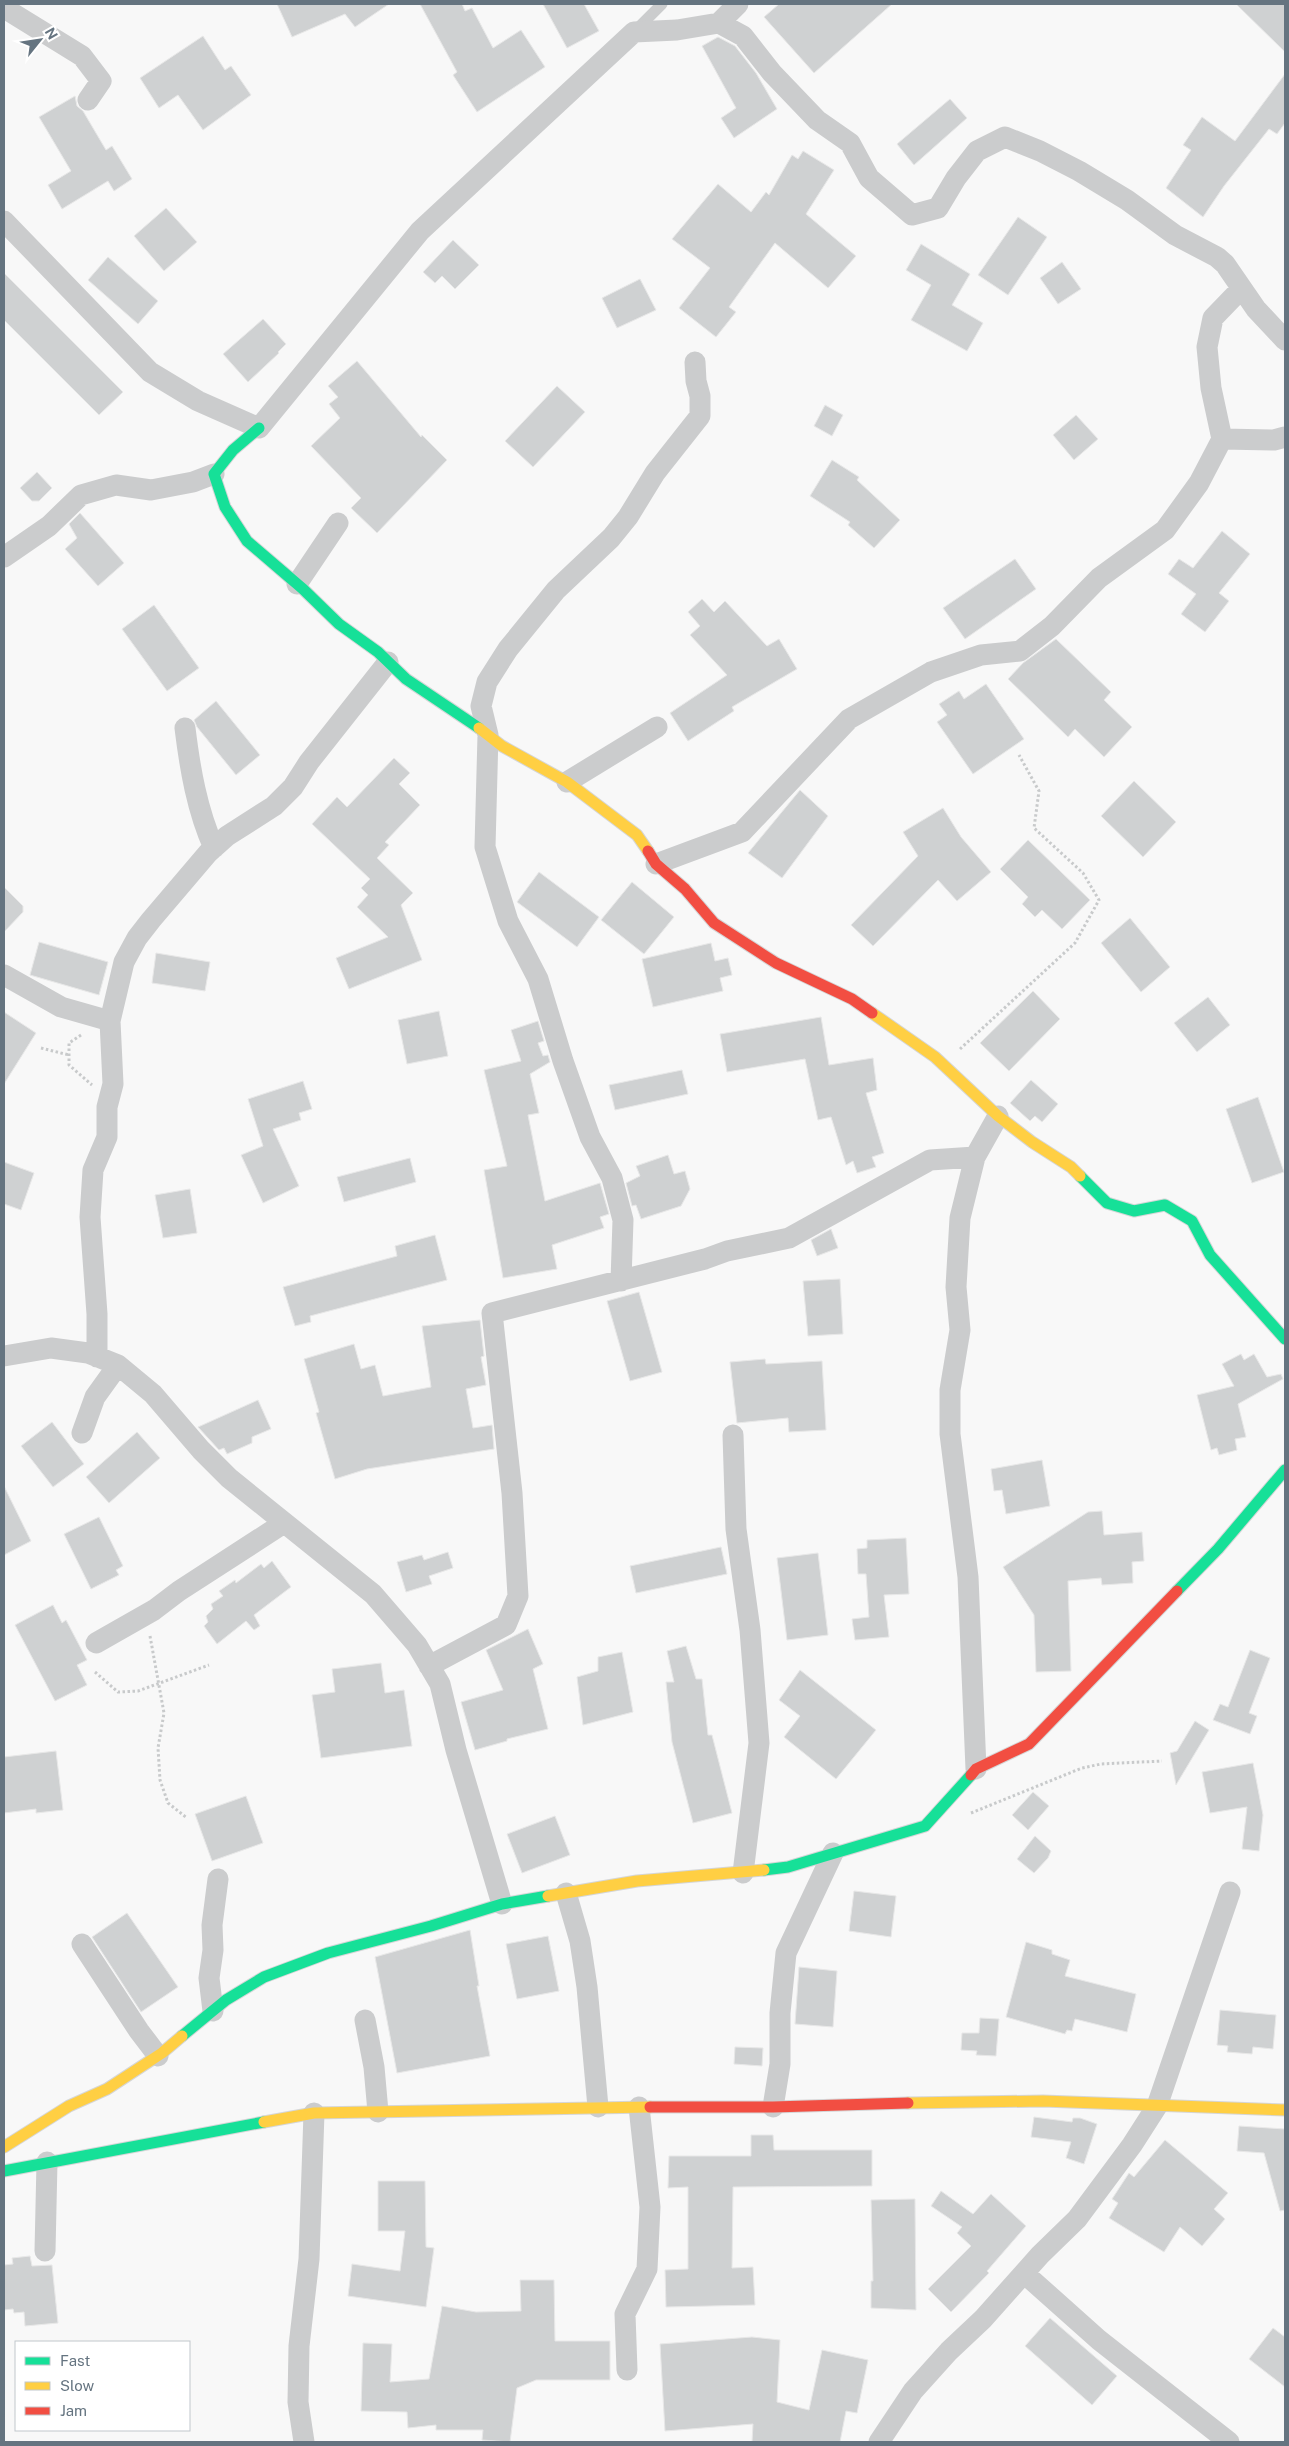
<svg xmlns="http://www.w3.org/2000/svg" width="1289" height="2446" font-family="'Public Sans',sans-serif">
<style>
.building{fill:#cfd1d2;stroke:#e8e8e8}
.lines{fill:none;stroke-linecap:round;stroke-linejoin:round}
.fast-casing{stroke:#d5d6d7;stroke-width:13}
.slow-casing{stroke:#d5d6d7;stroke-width:13}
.jam-casing{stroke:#d5d6d7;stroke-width:13}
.path{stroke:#c8cacb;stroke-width:3;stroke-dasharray:2.5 2.5;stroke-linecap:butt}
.lane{stroke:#cbcccd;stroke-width:11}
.street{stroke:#cbcccd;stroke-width:21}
.fast{stroke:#16e098;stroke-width:11}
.slow{stroke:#ffcf43;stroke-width:11}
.jam{stroke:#f24e42;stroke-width:11}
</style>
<rect width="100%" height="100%" fill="#f8f8f8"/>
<path class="building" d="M277,4H389L355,27L345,14L292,37Z
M420,4H462L465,11L472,8L493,48L521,30L545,67L477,112L453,75L457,72Z
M543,4H584L599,31L567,48Z
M779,4H892L814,73L764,17Z
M1236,4H1285V52Z
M203,36L225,70L231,66L251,95L203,130L178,95L159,108L140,78Z
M718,37L735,46L756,73L777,109L734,138L721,118L736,108L702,46Z
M1285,74V123L1277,134L1269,129L1224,186L1203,217L1166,188L1191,150L1183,145L1202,117L1235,141Z
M75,96L77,106L83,111L106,150L112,146L132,179L114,191L108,181L62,209L48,185L71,171L39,117Z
M950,99L967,118L914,165L897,144Z
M803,151L834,170L806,214L856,256L828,288L775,243L729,307L736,312L716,337L679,308L710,268L672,239L718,184L751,212L766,192L769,195L792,155L798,159Z
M166,208L197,242L164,271L134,236Z
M1018,217L1047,237L1008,295L978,275Z
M453,240L479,265L455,289L442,276L435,283L423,272Z
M921,244L970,274L952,305L983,323L967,351L911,320L931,285L906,270Z
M108,257L158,301L138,324L88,280Z
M1062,262L1081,289L1058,304L1040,278Z
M4,273L123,392L99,415L4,320Z
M640,279L656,310L617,328L602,298Z
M263,319L286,344L278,352L279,353L248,382L223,354Z
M357,361L421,437L422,435L447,460L377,533L351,508L361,498L311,446L340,418L329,404L338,397L328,386Z
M557,386L585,412L533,467L505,441Z
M825,405L843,415L832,436L814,426Z
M1076,415L1098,439L1074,460L1053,435Z
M832,460L859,477L857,480L900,520L874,548L848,525L850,522L810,496Z
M37,472L52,488L39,501H32L20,488Z
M80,513L124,563L98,586L65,549L77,538L69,524Z
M1222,531L1250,554L1219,593L1229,601L1205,632L1181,614L1196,594L1168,574L1179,559L1193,568Z
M1015,559L1036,589L965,639L943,608Z
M702,599L714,612L725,601L767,646L779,639L797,669L732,707L734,711L688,741L670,713L727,675L690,635L700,626L688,612Z
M154,605L199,668L167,691L122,629Z
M1056,639L1111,692L1104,700L1132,727L1104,757L1075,729L1068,737L1008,679L1023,663Z
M986,684L1024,739L973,774L937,722L947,715L939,704L959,691L964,699Z
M216,701L260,755L236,775L197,727L194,720Z
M394,758L410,773L399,784L420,805L385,842L389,845L377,858L413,893L401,905L422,960L349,989L336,958L388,937L357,907L368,895L361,888L370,879L312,824L337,797L347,807Z
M1134,781L1176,822L1143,857L1101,816Z
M800,790L828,816L782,878L748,853Z
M943,808L961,837L991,872L957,901L938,880L873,946L851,925L918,856L903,832Z
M1028,840L1090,900L1062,929L1042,910L1035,917L1022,904L1028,897L1000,869Z
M539,872L599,917L577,947L517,902Z
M632,882L674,917L644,954L601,920Z
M4,887L23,906V912L4,932Z
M1130,918L1170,967L1141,992L1101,943Z
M39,942L108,962L99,995L30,975Z
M711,943L715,961L728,958L732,975L720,978L723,991L653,1007L642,959Z
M156,953L210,962L205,991L152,983Z
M1033,991L1060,1019L1009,1071L980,1043Z
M1208,997L1230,1025L1197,1052L1174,1023Z
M439,1011L448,1056L407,1064L398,1020Z
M4,1012L36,1033L4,1084Z
M821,1017L829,1065L873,1058L877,1090L866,1093L884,1153L872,1157L876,1167L857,1173L853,1161L846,1165L831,1117L818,1120L805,1059L727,1072L720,1034Z
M538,1021L544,1041L538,1043L543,1056L548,1055L550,1062L530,1074L539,1113L528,1115L545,1201L600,1183L609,1214L600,1217L604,1228L552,1245L557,1269L503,1278L484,1170L507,1166L484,1070L521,1061L511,1030Z
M682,1070L688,1094L615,1110L609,1085Z
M1031,1080L1058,1104L1042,1122L1035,1116L1030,1121L1010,1103Z
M303,1081L312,1109L299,1113L301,1120L273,1129L299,1186L263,1203L241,1155L263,1146L248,1099Z
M1258,1097L1284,1172L1252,1183L1226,1109Z
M668,1155L674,1174L685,1171L690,1189L681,1206L641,1219L636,1205L632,1206L626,1183L640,1176L636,1166Z
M410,1158L416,1182L344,1202L337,1177Z
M4,1162L34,1173L21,1210L4,1204Z
M190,1189L197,1233L163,1238L155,1195Z
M831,1229L838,1248L817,1256L811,1240Z
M435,1235L447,1280L310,1316L311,1322L295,1326L283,1287L397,1256L395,1246Z
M840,1279L843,1334L808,1336L803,1281Z
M639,1292L662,1372L630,1381L607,1301Z
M480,1320L484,1356L481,1357L486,1385L466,1389L473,1428L492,1425L494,1449L367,1469L335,1479L316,1413L319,1412L304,1359L354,1344L361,1369L375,1365L383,1396L431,1387L422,1326Z
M1241,1354L1244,1360L1254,1354L1267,1377L1281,1374L1283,1379L1238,1404L1246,1437L1235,1439L1237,1450L1219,1455L1217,1448L1211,1450L1197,1395L1234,1386L1222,1364Z
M765,1359L766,1364L822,1361L826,1430L789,1432L788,1418L737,1423L730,1362Z
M258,1400L271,1429L252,1437V1443L227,1454L224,1448L219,1450L198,1427Z
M52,1422L84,1464L53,1487L21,1446Z
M137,1432L160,1458L109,1503L86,1477Z
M1042,1460L1050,1506L1006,1514L1002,1490L994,1491L991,1469Z
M4,1486L31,1541L4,1555Z
M1102,1511L1104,1535L1142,1532L1144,1561L1132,1562L1133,1583L1102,1585L1101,1578L1068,1581L1071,1671L1036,1672L1034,1615L1003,1567L1088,1512Z
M99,1517L123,1566L116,1570L119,1575L91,1589L64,1534Z
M906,1538L909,1594L884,1595L889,1637L855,1640L852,1619L869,1617L866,1574H858L857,1549L867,1548V1540Z
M721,1547L727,1574L636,1593L630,1566Z
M448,1552L453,1568L429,1576L432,1584L406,1592L397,1562L422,1555L424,1560Z
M818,1553L828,1635L787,1640L777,1558Z
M272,1561L291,1587L254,1615L260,1626L254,1630L246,1621L217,1644L204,1626L208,1622L206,1616L213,1609L211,1604L223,1596L219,1591L235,1580L236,1583L261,1564L264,1568Z
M53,1605L62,1623L66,1620L87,1660L77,1665L87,1685L55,1701L15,1625Z
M528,1629L543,1664L533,1669L548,1729L507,1739V1741L475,1750L461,1702L503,1690L486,1650Z
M686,1646L696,1679H702L708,1735H712L732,1813L693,1823L672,1742L666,1682H674L667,1651Z
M1250,1650L1270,1658L1249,1713L1257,1716L1250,1734L1213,1720L1220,1704L1228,1707Z
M622,1652L633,1712L583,1725L577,1677L598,1671V1657Z
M381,1663L385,1693L404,1690L412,1746L321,1758L312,1695L335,1692L332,1669Z
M800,1670L876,1730L836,1779L784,1737L800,1716L779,1700Z
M1195,1721L1209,1730L1176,1785L1170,1753L1177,1751Z
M56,1751L63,1810L36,1813V1809L4,1813V1757Z
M1253,1763L1263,1815L1259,1851L1242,1849L1247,1807L1210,1813L1202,1772Z
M1033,1792L1049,1806L1028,1830L1012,1815Z
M246,1796L263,1843L212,1861L195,1814Z
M555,1816L570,1855L522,1873L507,1834Z
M1035,1836L1051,1851L1048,1858L1034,1873L1017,1859Z
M854,1891L896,1896L891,1937L849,1931Z
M127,1913L178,1987L141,2012L92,1937Z
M470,1930L479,1986H477L490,2056L397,2073L375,1957Z
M548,1936L559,1991L517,1999L506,1944Z
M1026,1942L1052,1950V1954L1070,1960L1065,1976L1136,1994L1127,2032L1075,2019L1072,2031L1067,2030L1065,2034L1006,2017Z
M799,1967L837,1971L833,2027L795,2024Z
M1220,2010L1276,2015L1273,2049L1253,2047L1252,2054L1227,2052L1228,2046L1217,2045Z
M980,2018L999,2019L996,2056L976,2055L977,2051L961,2050L962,2033H979Z
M735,2047L763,2048L762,2066L734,2064Z
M1034,2117L1072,2122L1073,2118H1080L1097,2124L1084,2164L1066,2158L1071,2142L1031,2137Z
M1239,2126L1285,2129V2210L1280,2211L1264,2153L1237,2151Z
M751,2135H773L774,2150H872V2186L733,2187L732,2268L753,2267L755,2305L666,2307L665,2270L688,2269V2187L668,2188L669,2156H751Z
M1165,2140L1228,2193L1214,2209L1225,2219L1202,2246L1180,2227L1164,2252L1109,2218L1118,2203L1112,2199L1129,2173L1134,2177Z
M378,2181H425L426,2247L434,2248L426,2307L348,2296L352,2264L400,2271L405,2231H378Z
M941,2191L973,2214L991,2194L1026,2226L987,2271L989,2273L951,2312L928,2289L971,2246L957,2233L962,2227L931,2206Z
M915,2199L916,2310L871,2308V2281H873L871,2200Z
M30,2256L32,2266L52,2265L58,2323L25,2326L24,2312L14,2313L13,2309L4,2310V2265L13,2264L12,2258Z
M520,2280H554L555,2341H610V2380H536L517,2388L510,2442L482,2440L483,2430H436V2425L408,2428L407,2412L361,2411L363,2343L392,2344L390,2382L429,2379L442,2306L476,2312L521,2311Z
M1050,2318L1117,2376L1092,2405L1025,2346Z
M1273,2328L1285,2337V2387L1249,2359Z
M752,2337L780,2340L777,2402L809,2410L822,2350L868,2360L857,2413L846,2411L840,2442H752L753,2424L665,2431L660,2344Z"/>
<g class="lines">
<defs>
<path id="fast" d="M259,428L233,450L214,474L225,507L247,541L303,589L339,624L378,652L406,679L479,728
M1080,1176L1107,1203L1134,1211L1165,1205L1192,1221L1210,1255L1285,1339
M1177,1591L1218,1549L1285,1470
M764,1870L788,1867L925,1826L971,1775
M182,2036L226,2000L264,1977L328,1953L431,1926L502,1904L548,1896
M4,2171L264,2122"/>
<path id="slow" d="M479,728L502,746L567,782L637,835L648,851
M872,1013L935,1057L998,1116L1032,1142L1071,1167L1080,1176
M548,1896L637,1881L764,1870
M908,2103L1043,2101L1285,2110
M264,2122L314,2113L650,2107
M4,2147L69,2106L107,2089L162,2053L182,2036"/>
<path id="jam" d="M648,851L656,864L685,889L714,923L776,963L852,999L872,1013
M971,1775L976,1769L1029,1744L1177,1591
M650,2107H773L908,2103"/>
</defs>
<use href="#fast" class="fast-casing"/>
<use href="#slow" class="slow-casing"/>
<use href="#jam" class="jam-casing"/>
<path class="path" d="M81,1035L69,1043V1065L92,1085
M41,1048L69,1055
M960,1049L1075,943L1099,900L1083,873L1034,828L1039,791L1019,755
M150,1636L164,1713L158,1748L160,1780L168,1803L187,1818
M95,1672L118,1692L138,1691L209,1665
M971,1813L1082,1768L1101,1764L1162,1761"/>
<path class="lane" d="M635,31L662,4"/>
<path class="street" d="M4,8L82,56L101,81L88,100
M719,23L743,36L772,73L817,120L850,143L869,178L912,215L938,208L956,178L977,151L1005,137L1040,151L1079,171L1127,200L1175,235L1217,257L1225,264L1256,309L1285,340
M4,221L150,372L198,401L259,428L420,231L634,32L677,30L719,23L738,4
M1222,439L1274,440L1285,437
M4,557L49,526L81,495L116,485L151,490L193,482L214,474
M297,584L338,523
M185,728C190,769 197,810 214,848
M567,782L657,727
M656,864L742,832L849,719L931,672L981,655L1020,651L1052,626L1099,578L1165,530L1199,483L1222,439L1211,388L1207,347L1213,318L1241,289
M4,975L61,1007L110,1021
M621,1281L623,1220L612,1178L590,1137L563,1061L538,979L508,921L485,847L488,735L481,706L487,682L508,649L556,590L611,538L628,517L655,473L700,416V396L696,381L695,362
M4,1356L51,1348L88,1353L118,1365L153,1394L201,1450L229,1478L373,1594L417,1645L440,1684L456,1750L502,1904
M97,1357V1314L90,1217L93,1170L107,1137V1107L113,1084L110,1021L124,962L137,938L151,920L208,853L227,836L274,806L293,787L309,762L388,662
M82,1433L95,1397L118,1365
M733,1435L736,1529L750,1630L759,1743L743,1873
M96,1643L154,1610L179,1591L284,1523
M429,1666L506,1625L518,1596L512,1493L492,1313L705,1259L727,1251L789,1238L930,1160L975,1157
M976,1769L968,1577L950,1434V1390L960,1330L956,1287L960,1218L975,1157L998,1116
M566,1893L580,1941L587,1987L598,2107
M82,1944L139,2031L158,2056
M213,2011L209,1978L213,1950L212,1925L218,1879
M365,2020L374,2067L378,2112
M773,2107L780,2064V2013L786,1953L833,1853
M45,2251L47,2162
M1025,2274L1099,2340L1229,2442
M627,2370L625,2314L647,2269L650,2207L639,2107
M304,2442L298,2402L299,2346L309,2259L314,2113
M879,2442L913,2391L949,2351L983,2319L1040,2255L1077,2219L1132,2145L1157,2106L1230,1892"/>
<use href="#fast" class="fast"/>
<use href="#slow" class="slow"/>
<use href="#jam" class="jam"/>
</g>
<rect width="1289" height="2446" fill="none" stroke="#657480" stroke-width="10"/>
<rect x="15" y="2341" width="175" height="90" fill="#ffffff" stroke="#c1c7cc"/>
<rect x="25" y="2357" width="25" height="8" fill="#16e098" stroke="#c1c7cc"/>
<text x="60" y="2366" font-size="15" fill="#657480">Fast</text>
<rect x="25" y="2382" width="25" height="8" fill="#ffcf43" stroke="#c1c7cc"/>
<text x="60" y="2391" font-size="15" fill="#657480">Slow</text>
<rect x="25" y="2407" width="25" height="8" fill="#f24e42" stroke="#c1c7cc"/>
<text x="60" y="2416" font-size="15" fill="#657480">Jam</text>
<g transform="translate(40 40) rotate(60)" stroke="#ffffff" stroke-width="4" paint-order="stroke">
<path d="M0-4L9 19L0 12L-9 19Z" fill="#657480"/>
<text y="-8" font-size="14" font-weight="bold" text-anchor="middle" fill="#657480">N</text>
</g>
</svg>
